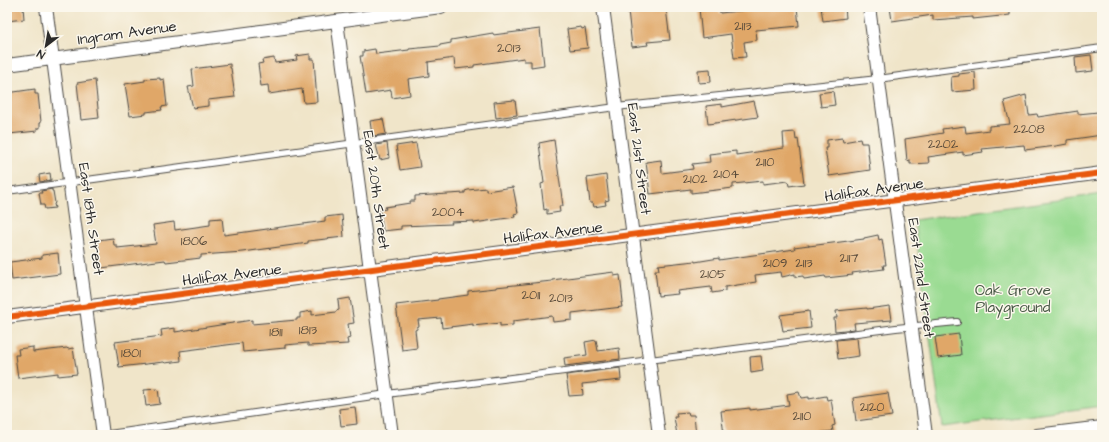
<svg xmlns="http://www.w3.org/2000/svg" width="1109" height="442" font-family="'Architects Daughter',sans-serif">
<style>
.green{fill:#9adb92;stroke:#62835e}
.building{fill:#e0a768}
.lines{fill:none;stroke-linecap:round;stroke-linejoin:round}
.lane-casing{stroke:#494743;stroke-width:8}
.street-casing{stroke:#494743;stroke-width:14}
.lane{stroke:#fff;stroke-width:6}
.street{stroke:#fff;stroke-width:12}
.cycleway-casing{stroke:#fbf7ec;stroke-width:8}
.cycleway{stroke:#e8590c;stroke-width:6}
.labels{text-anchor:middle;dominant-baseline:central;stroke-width:3;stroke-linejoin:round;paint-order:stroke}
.number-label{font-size:13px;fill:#584a3a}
.street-label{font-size:15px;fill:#2b2b2b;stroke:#fbf7ec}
.park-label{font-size:15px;fill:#475745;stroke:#fbf7ec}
</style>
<rect width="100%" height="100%" fill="#fbf7ec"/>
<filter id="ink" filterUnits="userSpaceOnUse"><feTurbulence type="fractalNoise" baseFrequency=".025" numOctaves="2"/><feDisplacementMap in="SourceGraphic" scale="8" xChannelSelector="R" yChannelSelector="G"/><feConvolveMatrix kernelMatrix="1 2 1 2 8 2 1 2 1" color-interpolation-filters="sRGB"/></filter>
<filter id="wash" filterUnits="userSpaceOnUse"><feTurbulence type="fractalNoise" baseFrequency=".012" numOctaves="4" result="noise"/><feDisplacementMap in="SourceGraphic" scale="16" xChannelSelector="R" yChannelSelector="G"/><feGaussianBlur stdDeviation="0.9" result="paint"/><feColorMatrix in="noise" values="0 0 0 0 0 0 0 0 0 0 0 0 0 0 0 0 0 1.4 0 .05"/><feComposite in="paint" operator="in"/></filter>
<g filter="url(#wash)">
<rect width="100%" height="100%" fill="#f0e5c9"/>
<path class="green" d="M1102,194V406L942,427L914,220Z"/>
<g id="blocks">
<path class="building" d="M7,7H23L24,19L7,21Z
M707,7H719L720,13L778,7H797L799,26L756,30L757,40L744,42L746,57L734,58L731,34L702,38L699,8Z
M821,7H845L846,18L823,21Z
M890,7H1010V15L973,19V17L933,20V15L892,21Z
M642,8V10L666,8L670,40L647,42L648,45L632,47L628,10Z
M581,27L582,29L585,28L588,48L570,50L567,29Z
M540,29L544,65L531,67V61H524V58L474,65V67L455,69L454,58L428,62L429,76L408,79L410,95L392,98L391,90L366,94L360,56H363V51L375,49L376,54L409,50V49L440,46V45L451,43V40L493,33V35Z
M310,54V59H314L317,102L304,103L302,89L269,94L268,85L261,86L258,64L263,63L262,60L274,58L275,63L297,60L296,56Z
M1091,55L1093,71L1076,73L1075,57Z
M230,64V68H231L235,97L208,100V106L193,108L188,87L194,86L192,69Z
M710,69L711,82L699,83L698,70Z
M975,72L976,90L952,92L951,77L959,76V74Z
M160,78V80L164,79L167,106L161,107L162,110L146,112V114L130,116L125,84L145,81V79Z
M95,80L99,118L81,120L77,83Z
M35,89V94H38L41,122H40V128H37V131L9,134L8,128H7V93Z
M833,91L835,105L821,107L819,93Z
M1026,95L1029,115L1037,114L1038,117L1078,111V114L1098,112V115H1102V135L1067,140V144L1056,146L1025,150L1024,145L982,149L983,152L963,155V152L928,157L929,163L910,164V160L907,161L905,139L943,133L942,129L965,126L966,133L989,130V126L1010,124L1004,101Z
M515,100L517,115L496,118L494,102Z
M754,101L758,117L708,124L706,106L722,104V107Z
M383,119L386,134L374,136V135H372L370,121Z
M795,132L796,140L798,139L804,184L789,186L788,181L763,184V181L733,184V188L691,193V189L650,194L646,162L661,160L662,173L693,169L692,164L710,162L709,154L736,151V155L784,148L783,133Z
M842,138L843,142L860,139L861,143H867L870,170L829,176L825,148H827V140Z
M554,140L563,206H559L560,212L547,214V209L544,210L541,184L544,183L539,143Z
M387,143L389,158L380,160L376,145Z
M416,143L420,167L400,170L396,146Z
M50,173L51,180L40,182L39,175Z
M606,175L609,200L605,201L606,205L594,207L593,203H590L587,178Z
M513,187L518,213L514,214L515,217L474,223V221L451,222L452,224L401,226V229L383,231L380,210L386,209L385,207L410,203V201H415V196L465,193V191L468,190L486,188V191Z
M52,189V191H53L55,203L54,204L55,208L45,209L44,205H41L39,193H42L41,191Z
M342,215L344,237L308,241V243L243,252L201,255V258L166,262L165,260L101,268L98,240L113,238L114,245H117V248L156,244L153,225L174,222L175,230L210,225V219L222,218L224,235L325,221V217Z
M878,235L879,240L882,239L886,265H883L884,269L852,273L853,275L826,278L825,276L804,279L803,276L795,277V274L782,277L781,272L755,275L756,282L725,287V291L712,293L711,287L677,291L678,294L658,296L655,270H659L658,265L695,261V262L719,258V260L795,249L794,247L809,245V246L864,239V238Z
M58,253L60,274L12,280L10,262L42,258V255Z
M614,272V276L620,275L623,302H621L622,307L572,313V320L553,322L552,316L513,321V325L500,326V323L473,326V324L442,328L441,318L418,320L419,326L417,327V329L415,330L417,348L402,350L396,305L438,300V299L468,295V291L496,288V287L552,281V280Z
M350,298L354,323L348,324L350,338L347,339L348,344L308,346V343L285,345V348L243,352L242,343L180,351L181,361L165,363L164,362L119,367L115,342L162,336L161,330L175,328V332L252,320V324L297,320V318H300V313L312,311V315L336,312V311L339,310L338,300Z
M890,306L892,320L854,323L855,329L835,331L834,318H837L836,311L867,308V309Z
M809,311L811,328L783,331L780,315Z
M959,334L961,355L938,358L935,337Z
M857,338L859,356L838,359L836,340Z
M596,340L598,351L619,348L620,359L565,366L564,358L587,355L585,342Z
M33,347V352L67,348L68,349L73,348L77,374L58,376V373L18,378L15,355H19L18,349Z
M761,356L763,371L751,373L750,357Z
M620,368L621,380L582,384L583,395L569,396L566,375Z
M158,389L160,404L146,406L144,390Z
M799,392L801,398L809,397V399L826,396L827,400L831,399L835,425L832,426L833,431L816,433V435H724L721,411L750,408V410L789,405L787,394Z
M888,393L892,416L856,421L853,398Z
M355,407L357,424L341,426L339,409Z
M688,412L689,415H694L696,435H677L674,417H677L676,413Z"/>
</g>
</g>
<g filter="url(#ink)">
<use href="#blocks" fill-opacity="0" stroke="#494743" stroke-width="1"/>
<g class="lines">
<defs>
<path id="lane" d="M7,191L616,107L878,79L1102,48
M102,435L387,394L896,328L957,322"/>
<path id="street" d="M46,7L103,435
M603,7L659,435
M869,7L926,435
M337,21L392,435
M7,65L441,7
M7,317L1102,173
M1037,435L1102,427"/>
</defs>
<use href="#lane" class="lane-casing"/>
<use href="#street" class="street-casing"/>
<use href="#lane" class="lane"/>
<use href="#street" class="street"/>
<defs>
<path id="cycleway" d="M7,317L1102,173"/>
</defs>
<use href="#cycleway" class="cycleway-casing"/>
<use href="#cycleway" class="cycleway"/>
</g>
</g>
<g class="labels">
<g class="number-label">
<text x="743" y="26">2113</text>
<text x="509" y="48">2013</text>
<text x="1029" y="129">2208</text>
<text x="943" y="144">2202</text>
<text x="765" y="162">2110</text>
<text x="726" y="174">2104</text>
<text x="695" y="179">2102</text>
<text x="448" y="212">2004</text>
<text x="194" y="241">1806</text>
<text x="849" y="258">2117</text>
<text x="775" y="263">2109</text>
<text x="804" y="263">2113</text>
<text x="713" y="274">2105</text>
<text x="531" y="295">2011</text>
<text x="561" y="298">2013</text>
<text x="308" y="330">1813</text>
<text x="276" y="332">1811</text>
<text x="131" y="353">1801</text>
<text x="872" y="407">2120</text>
<text x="802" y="416">2110</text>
</g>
<g class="street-label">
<text transform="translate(127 33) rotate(-8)">Ingram Avenue</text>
<text transform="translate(639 159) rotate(83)">East 21st Street</text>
<text transform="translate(376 190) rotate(82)">East 20th Street</text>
<text transform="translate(874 190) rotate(-8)">Halifax Avenue</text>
<text transform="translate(91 219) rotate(82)">East 18th Street</text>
<text transform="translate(553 233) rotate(-7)">Halifax Avenue</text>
<text transform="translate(232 275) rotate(-7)">Halifax Avenue</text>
<text transform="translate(921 278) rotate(82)">East 22nd Street</text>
</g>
<g class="park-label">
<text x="1013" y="290">Oak Grove<tspan x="1013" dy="17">Playground</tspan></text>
</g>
</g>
<rect width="1109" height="442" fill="none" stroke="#fbf7ec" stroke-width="24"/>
<g transform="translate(46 46) rotate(211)" stroke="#fbf7ec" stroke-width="3" paint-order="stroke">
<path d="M0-3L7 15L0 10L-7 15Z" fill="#2b2b2b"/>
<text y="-6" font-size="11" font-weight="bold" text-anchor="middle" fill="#2b2b2b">N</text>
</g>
</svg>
